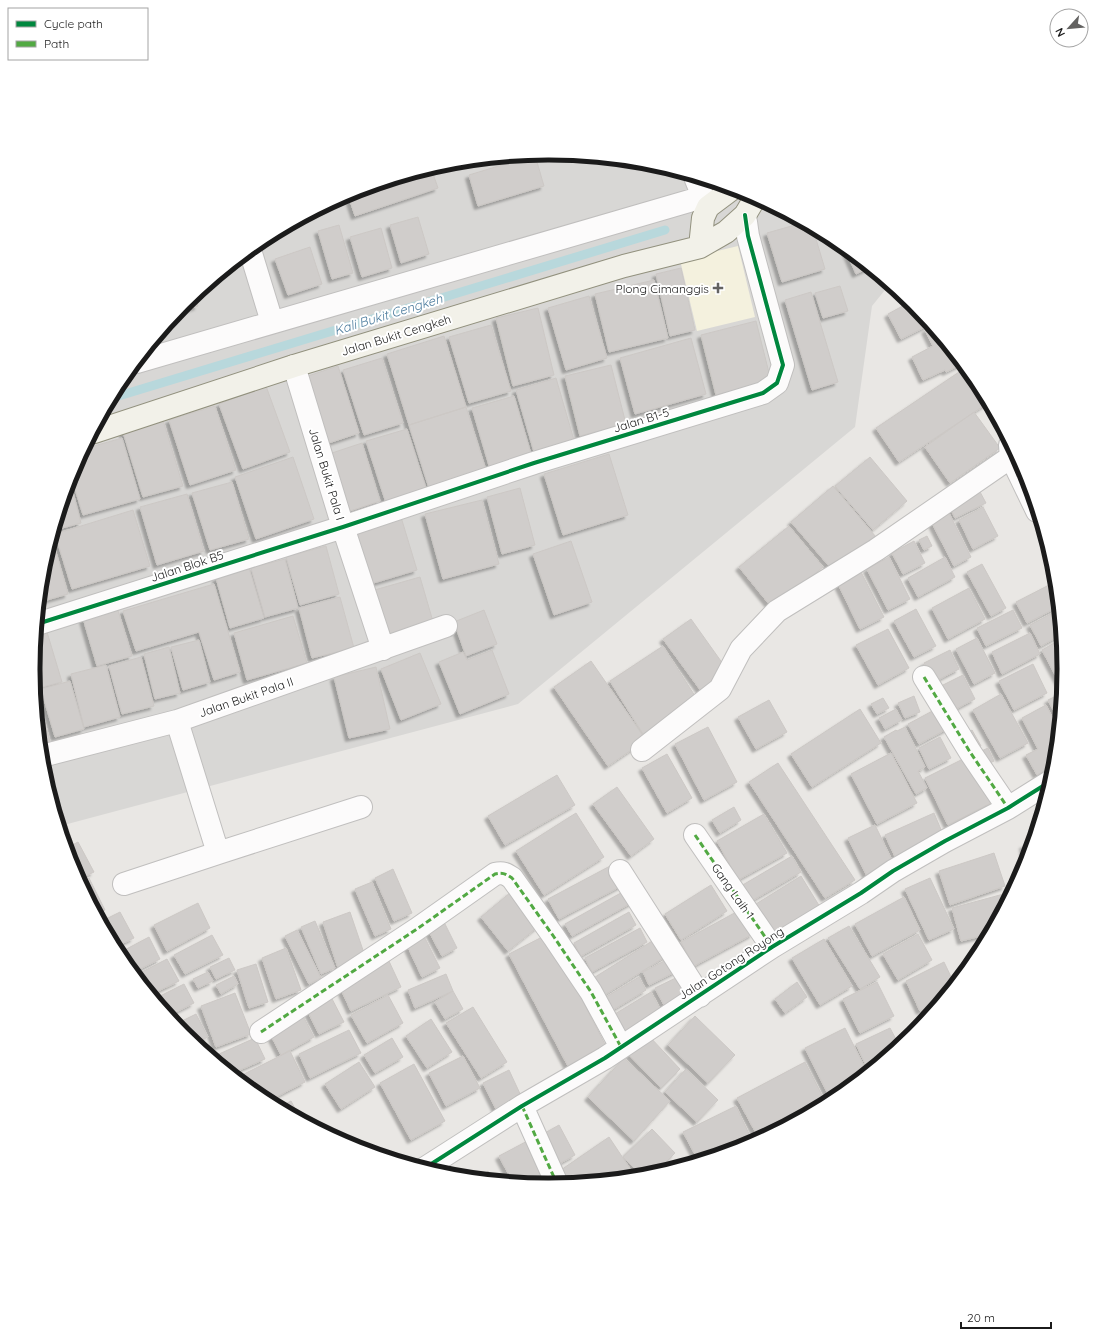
<svg xmlns="http://www.w3.org/2000/svg" width="1097" height="1338" font-family="Quicksand,sans-serif">
<style>
.residential{fill:#d8d7d5}
.education{fill:#f4f1de}
.lines{fill:none;stroke-linecap:round;stroke-linejoin:round}
.stream{stroke:#b8d8dc;stroke-width:9}
.building{fill:#d0cdcb;stroke:#ccc8c5;filter:url(#shadow)}
.street-casing{stroke:#c0bfbe;stroke-width:24}
.secondary-casing{stroke:#92917e;stroke-width:24}
.street{stroke:#fcfbfb;stroke-width:22}
.secondary{stroke:#f2f1e9;stroke-width:22}
.quiet{stroke:#52a943;stroke-width:3;stroke-dasharray:6 3;stroke-linecap:butt}
.cycleway-casing{stroke:#fff;stroke-width:6}
.cycleway{stroke:#00873e;stroke-width:4}
.poi-dot{fill:#636261;stroke:#fff;stroke-width:1.5}
.labels{text-anchor:middle;dominant-baseline:central;stroke-width:4;stroke-linejoin:round;paint-order:stroke}
.poi-label{font-size:12px;fill:#1b1b1b;stroke:#fff;text-anchor:end}
.street-label{font-size:12px;fill:#1b1b1b;stroke:#fff}
.water-label{font-size:13px;font-style:italic;fill:#4b7b9d;stroke:#fff}
.rim{fill:none;stroke:#1b1b1b;stroke-width:5}
</style>
<defs>
<filter id="shadow"><feDropShadow dx="-3.5" dy="3.5" stdDeviation="1" flood-color="#0004"/></filter>
</defs>
<rect width="100%" height="100%" fill="#e9e7e4"/>
<path class="residential" d="M549,154L649,163L746,193L835,241L889,285L872,306L855,427L518,704L60,826L43,769L33,669L43,568L72,472L120,382L184,304L262,240L351,193L448,163Z"/>
<path class="education" d="M738,246L755,317L697,331L680,260Z"/>
<g class="lines">
<path class="stream" d="M112,398L665,230"/>
</g>
<path class="building" d="M535,155L544,186L478,206L469,175Z
M431,168L438,188L355,216L348,195Z
M418,217L429,254L401,263L390,225Z
M802,223L813,229L825,269L782,282L767,233Z
M339,225L353,273L332,279L318,231Z
M381,228L392,268L362,277L350,237Z
M310,247L322,284L288,295L275,259Z
M845,249L869,268L856,274Z
M681,268L695,330L670,336L656,274Z
M654,280L668,338L609,352L595,294Z
M840,286L848,311L823,318L815,293Z
M811,292L838,382L812,390L785,300Z
M195,296L198,306L177,313L184,304Z
M589,296L607,358L566,370L548,308Z
M910,302L929,325L901,339L888,314Z
M538,308L554,375L513,386L496,318Z
M756,321L771,381L716,395L701,335Z
M491,325L511,391L469,403L449,337Z
M931,327L962,364L946,372L945,370L923,380L912,357L933,346L925,330Z
M444,336L466,407L409,425L387,354Z
M691,338L706,394L635,414L620,358Z
M382,358L403,423L364,435L343,370Z
M611,365L626,424L580,436L565,376Z
M338,366L359,433L326,444L305,377Z
M965,368L977,383L988,403L899,462L876,428Z
M556,378L574,440L534,452L516,390Z
M266,386L290,452L243,469L219,404Z
M514,396L532,457L490,469L472,408Z
M215,406L236,470L190,485L169,420Z
M466,407L486,470L429,488L409,425Z
M974,412L1000,448L950,483L925,447Z
M163,420L183,486L143,497L123,432Z
M407,429L427,491L386,503L366,441Z
M122,438L140,499L83,515L71,476L72,472L84,449Z
M362,443L380,501L344,513L326,455Z
M609,454L628,515L563,535L544,474Z
M293,457L314,519L256,539L235,477Z
M870,457L907,501L873,530L835,486Z
M70,480L81,523L55,530Z
M232,482L249,539L210,550L192,493Z
M833,486L876,537L835,573L791,522Z
M520,488L535,545L502,554L487,497Z
M979,490L986,503L955,518L949,505Z
M187,494L204,551L157,565L140,507Z
M482,500L499,564L443,579L425,514Z
M983,507L998,536L973,549L959,520Z
M133,510L150,566L72,589L55,534Z
M949,513L971,557L954,566L931,521Z
M401,517L417,570L367,585L351,533Z
M789,526L823,567L773,609L739,567Z
M927,536L932,546L924,550L919,540Z
M52,538L68,594L40,602L43,568Z
M571,541L592,602L554,615L533,554Z
M914,541L925,563L903,574L892,553Z
M326,546L339,594L300,605L286,557Z
M889,557L910,599L888,610L867,569Z
M945,557L955,577L918,597L908,578Z
M285,559L298,608L265,617L251,568Z
M982,564L1006,608L991,616L967,572Z
M249,568L264,618L230,628L216,578Z
M861,572L884,617L860,629L838,584Z
M420,577L434,625L386,640L371,591Z
M214,584L240,672L214,680L199,632L136,651L123,611Z
M1051,584L1057,593L1058,607L1027,623L1016,602Z
M969,588L985,619L948,639L932,608Z
M340,597L354,648L312,658L299,608Z
M116,604L132,656L97,666L82,615Z
M916,609L936,646L914,657L894,621Z
M484,610L497,644L466,656L454,622Z
M1013,610L1022,628L986,646L977,628Z
M1058,610L1061,635L1041,646L1030,625Z
M293,616L307,663L247,680L234,633Z
M691,619L728,671L701,691L663,639Z
M888,629L909,668L878,685L856,645Z
M47,632L62,682L35,689L33,669L36,635Z
M1030,633L1040,654L1002,674L992,652Z
M977,638L995,673L974,684L956,649Z
M1061,639L1064,669L1063,683L1060,684L1042,650Z
M199,640L210,682L183,690L171,647Z
M663,646L697,699L643,734L610,681Z
M169,647L180,693L155,699L144,654Z
M492,650L509,694L460,714L439,662L463,652L467,660Z
M950,650L959,669L934,682L924,663Z
M420,653L441,704L401,720L381,669Z
M141,657L154,706L122,714L109,666Z
M591,661L646,740L608,766L554,687Z
M1033,664L1047,693L1014,710L999,681Z
M106,665L120,717L84,727L71,674Z
M376,667L390,729L349,738L334,677Z
M963,675L975,699L952,711L939,687Z
M70,681L84,729L55,737L41,689Z
M35,693H37L50,741L40,743Z
M1062,693L1059,721L1048,700Z
M1001,694L1028,743L1000,758L973,710Z
M914,696L920,712L905,718L898,703Z
M883,698L889,708L877,714L871,704Z
M769,700L787,732L756,749L738,717Z
M1046,705L1058,728L1054,765L1037,775L1026,755L1038,749L1022,718Z
M938,708L949,728L919,744L908,724Z
M860,709L881,743L812,787L791,754Z
M896,709L902,720L885,729L879,718Z
M708,727L737,782L704,800L675,744Z
M905,727L925,767L918,771L927,788L916,794L884,737L896,730L897,731Z
M972,730L981,746L970,751L963,736Z
M940,737L951,758L929,769L919,748Z
M988,748L994,761L982,767L975,754Z
M891,753L917,803L877,824L851,774Z
M667,754L692,798L667,813L642,768Z
M967,757L991,803L948,825L925,778Z
M778,763L855,880L825,898L749,782Z
M557,775L575,805L505,845L488,816Z
M617,787L654,839L631,856L593,804Z
M61,807L72,841L65,843L55,809Z
M734,807L741,820L720,833L712,820Z
M576,813L604,857L544,895L516,851Z
M934,813L945,839L897,861L885,835Z
M764,814L787,853L738,880L717,841Z
M875,825L893,862L867,876L848,838Z
M78,842L94,872L79,879L72,866L67,848Z
M1032,843L1025,864L1023,845Z
M994,853L1005,886L950,905L939,871Z
M792,856L801,872L750,902L741,886Z
M612,865L623,885L559,919L548,899Z
M393,869L412,913L394,921L375,878Z
M801,876L820,907L775,935L756,904Z
M89,878L105,910L98,914L81,882Z
M930,878L954,929L929,940L905,889Z
M372,882L391,929L375,936L355,889Z
M711,885L727,911L681,940L665,914Z
M628,889L635,901L572,936L565,924Z
M511,892L539,926L508,951L481,917Z
M1011,892L989,934L961,941L952,908Z
M904,897L920,930L872,956L855,924Z
M198,903L210,928L167,951L154,925Z
M740,910L753,934L694,966L681,942Z
M120,912L134,938L115,947L102,921Z
M350,912L366,959L338,968L323,922Z
M629,912L636,925L581,956L574,943Z
M443,920L457,948L442,956L427,928Z
M315,921L335,968L321,974L301,927Z
M849,926L880,977L860,989L828,938Z
M640,928L647,942L592,972L585,958Z
M297,930L321,978L309,984L285,936Z
M423,934L440,968L422,977L406,943Z
M548,934L608,1050L570,1070L509,954Z
M918,934L932,960L898,980L883,954Z
M212,935L223,955L185,974L174,955Z
M149,937L160,959L134,972L119,953Z
M657,938L668,955L603,996L592,979Z
M824,939L852,986L820,1005L792,958Z
M286,948L301,990L276,999L262,958Z
M672,957L679,970L649,985L643,972Z
M229,958L235,970L216,979L210,967Z
M167,959L179,981L152,994L136,975Z
M388,959L401,987L351,1011L338,983Z
M944,962L954,983L940,1001L920,1011L906,981Z
M256,964L268,1002L249,1008L237,970Z
M208,972L213,981L198,988L193,979Z
M446,974L453,991L415,1008L408,990Z
M684,974L695,997L667,1011L655,988Z
M234,976L238,984L221,994L216,985Z
M639,977L646,990L608,1013L601,1000Z
M797,982L807,997L785,1013L775,999Z
M877,982L894,1016L860,1033L843,999Z
M184,984L194,1003L170,1015L160,996Z
M453,991L463,1009L445,1019L435,1002Z
M651,992L662,1012L621,1036L610,1017Z
M235,993L251,1034L216,1047L201,1006Z
M329,993L344,1022L319,1034L305,1006Z
M388,995L403,1023L367,1043L351,1015Z
M473,1007L507,1062L481,1078L446,1023Z
M301,1012L314,1037L281,1055L268,1030Z
M196,1014L208,1037L196,1043L184,1033L176,1024Z
M695,1016L735,1055L708,1083L668,1045Z
M431,1019L452,1052L427,1068L406,1036Z
M845,1028L867,1072L858,1078L828,1094L805,1048Z
M890,1028L899,1045L868,1070L856,1044Z
M349,1030L361,1053L310,1078L299,1054Z
M649,1036L680,1069L661,1088L629,1055Z
M255,1038L265,1059L233,1073L225,1067L219,1054Z
M392,1038L403,1057L375,1073L364,1055Z
M290,1051L305,1082L268,1101L262,1097L238,1077Z
M463,1056L480,1088L446,1106L429,1073Z
M624,1058L670,1101L634,1141L588,1097Z
M359,1062L375,1087L341,1109L325,1084Z
M805,1062L823,1097L756,1133L737,1098Z
M414,1064L445,1121L411,1140L380,1083Z
M686,1069L718,1100L697,1122L665,1092Z
M509,1070L522,1098L497,1111L483,1083Z
M850,1085L835,1098L830,1100L828,1096Z
M291,1101L300,1118L280,1107Z
M736,1106L751,1138L720,1153L698,1160L683,1132Z
M559,1125L575,1155L559,1164L543,1134Z
M652,1129L675,1153L655,1173L641,1175L623,1157Z
M609,1137L631,1170L621,1177L565,1183L558,1172Z
M533,1138L551,1175L535,1183L512,1181L499,1156Z
M488,1171L494,1179L479,1178Z"/>
<g class="lines">
<defs>
<path id="street" d="M695,177L703,197
M250,250L272,322
M137,362L703,197L708,207
M294,366L343,527L383,649
M1010,445L1011,457L1037,511
M37,624L343,527L534,463L763,393L777,383L783,365L748,236L745,215
M924,677L970,752L1008,808
M642,750L720,689L741,649L777,611L876,550L1011,457
M42,756L177,721L446,626
M695,835L772,947
M218,853L361,807
M620,871L700,996
M124,884L218,853L177,721
M261,1032L417,929L495,874C503,872 506,874 512,878L554,937L591,992L621,1047
M522,1106L557,1184
M425,1168L522,1106L605,1058L772,947L861,893L893,871L945,841L1008,808L1051,781"/>
<path id="secondary" d="M700,247L703,218L708,207L732,189
M94,432L294,366L624,266L700,247L726,232L745,215L755,198"/>
</defs>
<use href="#street" class="street-casing"/>
<use href="#secondary" class="secondary-casing"/>
<use href="#street" class="street"/>
<use href="#secondary" class="secondary"/>
<path class="quiet" d="M924,677L970,752L1008,808
M695,835L772,947
M261,1032L417,929L495,874C503,872 506,874 512,878L554,937L591,992L621,1047
M522,1106L557,1184"/>
<defs>
<path id="cycleway" d="M37,624L343,527L534,463L763,393L777,383L783,365L748,236L745,215
M425,1168L522,1106L605,1058L772,947L861,893L893,871L945,841L1008,808L1051,781"/>
</defs>
<use href="#cycleway" class="cycleway-casing"/>
<use href="#cycleway" class="cycleway"/>
</g>
<path class="poi-dot" d="M716 282h4v4h4v4h-4v4h-4v-4h-4v-4h4z"/>
<g class="labels">
<g class="poi-label">
<text x="709" y="288">Plong Cimanggis</text>
</g>
<g class="street-label">
<text transform="translate(396 335) rotate(-17)">Jalan Bukit Cengkeh</text>
<text transform="translate(641 420) rotate(-17)">Jalan B1-5</text>
<text transform="translate(327 474) rotate(73)">Jalan Bukit Pala I</text>
<text transform="translate(187 566) rotate(-18)">Jalan Blok B5</text>
<text transform="translate(246 697) rotate(-19)">Jalan Bukit Pala II</text>
<text transform="translate(733 891) rotate(55)">Gang Laih 1</text>
<text transform="translate(731 963) rotate(-33)">Jalan Gotong Royong</text>
</g>
<g class="water-label">
<text transform="translate(388 314) rotate(-17)">Kali Bukit Cengkeh</text>
</g>
</g>
<path d="M0 0H1097V1338H0ZM548 160H549A508 508 0 0 1 1057 668V670A508 508 0 0 1 549 1178H548A508 508 0 0 1 40 670V668A508 508 0 0 1 548 160Z" fill="#fff" fill-rule="evenodd"/>
<path class="rim" d="M548 160H549A508 508 0 0 1 1057 668V670A508 508 0 0 1 549 1178H548A508 508 0 0 1 40 670V668A508 508 0 0 1 548 160Z"/>
<rect x="8" y="8" width="140" height="52" fill="#ffffff" stroke="#a4a4a4"/>
<rect x="16" y="21" width="20" height="6" fill="#00873e" stroke="#a4a4a4"/>
<text x="44" y="28" font-size="12" fill="#1b1b1b">Cycle path</text>
<rect x="16" y="41" width="20" height="6" fill="#52a943" stroke="#a4a4a4"/>
<text x="44" y="48" font-size="12" fill="#1b1b1b">Path</text>
<g transform="translate(1069 28) rotate(243)"><circle r="19" fill="#ffffff" stroke="#a4a4a4"/>
<path d="M0-3L7 15L0 10L-7 15Z" fill="#636261"/>
<text y="-6" font-size="11" font-weight="bold" text-anchor="middle" fill="#1b1b1b">N</text>
</g>
<path d="M961 1322v6h90v-6" fill="none" stroke="#1b1b1b" stroke-width="2"/>
<text x="967" y="1322" font-size="12" fill="#1b1b1b" stroke="#ffffff" stroke-width="3" paint-order="stroke">20 m</text>
</svg>
